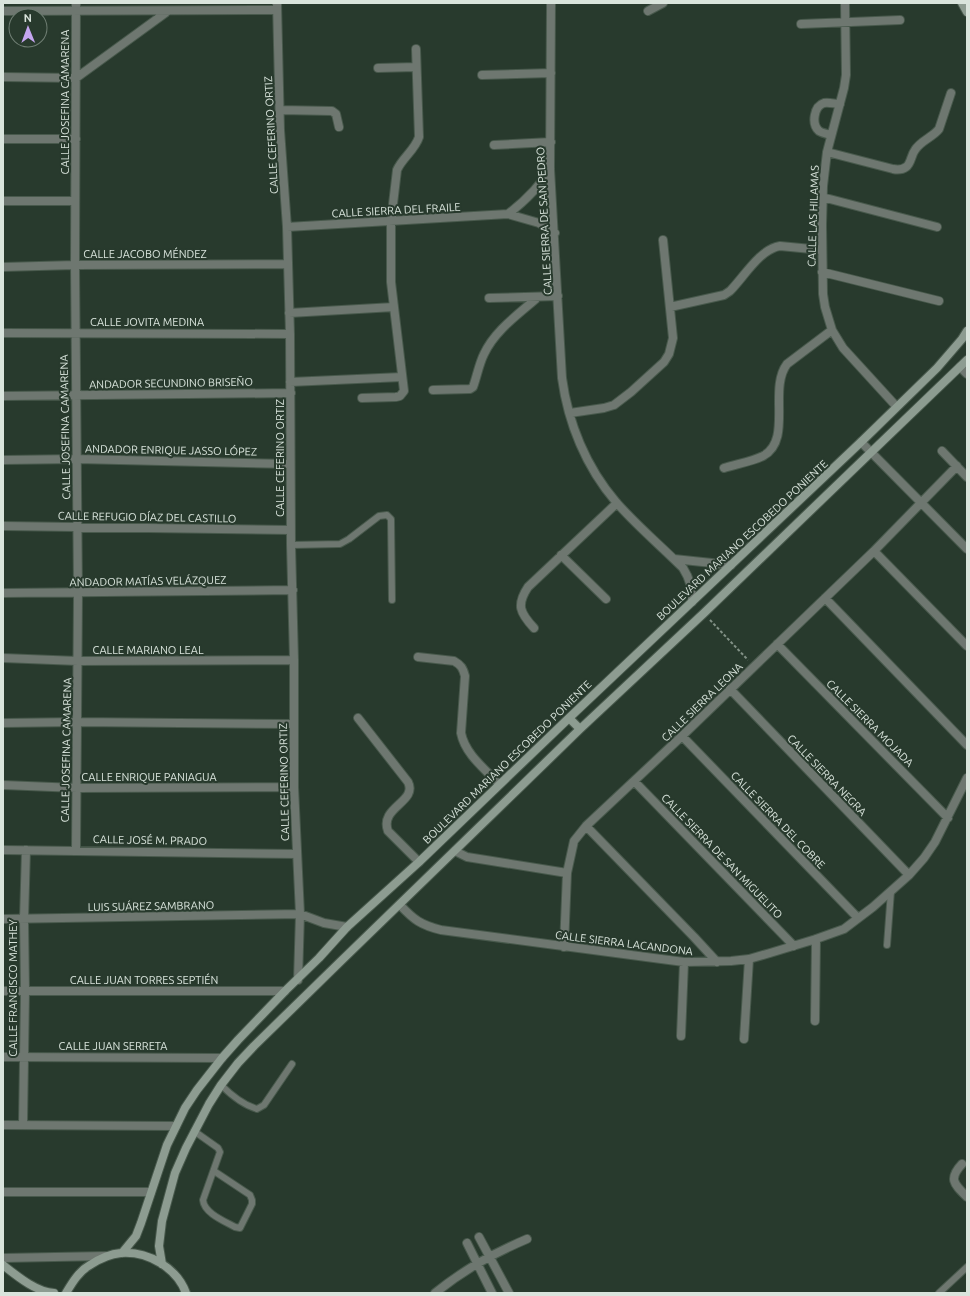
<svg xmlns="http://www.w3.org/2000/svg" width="970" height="1296" font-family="Ubuntu,sans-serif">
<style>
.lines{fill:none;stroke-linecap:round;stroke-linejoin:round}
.lane-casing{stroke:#48594c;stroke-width:8}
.street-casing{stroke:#48594c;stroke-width:10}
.secondary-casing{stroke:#48594c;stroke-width:10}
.path{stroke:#829186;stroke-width:2;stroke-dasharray:3 2;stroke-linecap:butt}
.lane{stroke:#6e7770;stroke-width:6}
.street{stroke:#6e7770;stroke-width:8}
.secondary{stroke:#8d9c91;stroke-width:8}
.labels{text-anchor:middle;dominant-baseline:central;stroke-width:4;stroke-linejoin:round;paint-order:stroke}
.street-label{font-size:11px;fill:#d9e4dc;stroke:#283a2d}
</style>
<rect width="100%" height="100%" fill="#283a2d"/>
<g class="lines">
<defs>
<path id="lane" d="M291,545L340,544L349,539L379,516L387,515L391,519L392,600
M887,945L891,891
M221,1085C231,1095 243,1105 257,1109L264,1105L292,1064
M194,1131L218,1148L220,1152L203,1200C204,1213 224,1221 235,1227L240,1228L252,1204V1200L250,1195L214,1171
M939,1293L967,1267"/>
<path id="street" d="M76,3L75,265L78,593L76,850
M277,3L280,130L287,227L290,334L291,545L294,660V787L300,914L298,980
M551,3L550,169L562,378C568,423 586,467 616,502C636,525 661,546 683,568C690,579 692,588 692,602
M845,3L846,75L844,88L827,152L823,186L822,225L823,294L825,307L832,330L843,348L896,406
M3,11L277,10
M648,11L663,3
M801,24L900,20
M378,68L416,67
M482,75L551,73
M3,77L76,78L168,11
M280,110L332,111L336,114L339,127
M831,135C827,134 822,133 819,131C811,124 814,106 824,103C829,102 835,104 840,104
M3,139H76
M494,145L551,142
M827,152L893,169C898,170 902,170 906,167C911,164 911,155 915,150C920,141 933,137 939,129L951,93
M822,197L937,227
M3,201H75
M508,214C525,201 539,188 550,169
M287,227L508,214L539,223L555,233
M3,267L75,265L287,264
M822,272L939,301
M489,298L558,296
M670,307L724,295L730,291C744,277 760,249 780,246L822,250
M289,313L394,307
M3,333L290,334
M960,367L967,374
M290,382L402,377
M433,390L470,389L473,387C477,376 479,364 484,354C495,330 519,314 538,297
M3,396L291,393
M362,398L396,397L400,396L404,391L391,282V221L397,170C402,158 415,150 419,137L416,49
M570,413L604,408L614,405L631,392L664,362L669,354L673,338L663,240
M861,442L967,549
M942,451L967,477
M3,460L77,459L290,464
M724,468C736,464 751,462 763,456C793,440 768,389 787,364L832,330
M3,526L291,530
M874,551L967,646
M561,555L606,599
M674,559L731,565
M3,593L293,590
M825,598L967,745
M534,628C520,613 516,605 528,587L617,503
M777,644L948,818
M418,657L454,661C461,665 463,668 465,676L461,733C465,754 485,769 499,784
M3,658L78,661L294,660
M730,689L909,875
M358,718L408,782C418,802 379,807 388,831L419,862
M3,723L78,722L294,724
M682,736L858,918
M635,782L794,946
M3,785L77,788L294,787
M586,826L694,937L717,962
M3,850L297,854
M455,851L467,857L567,873
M400,905C414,920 421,925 441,930L684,962L731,961L749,959L770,953L816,939L844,929L873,907L909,875L924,858L935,842L967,778
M3,919L300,914L324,923L347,927
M564,947L567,873L574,841L586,826L682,736L874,551L957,466
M3,991H285
M815,1021L816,939
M681,1036L684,962
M744,1039L749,959
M3,1057L222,1058
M3,1125L176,1126
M23,1125L25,991L24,919L26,850
M962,1164C948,1179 954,1184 967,1197
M3,1192H151
M479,1237L509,1293
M467,1243L492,1293
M3,1258L106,1256
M435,1293C465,1269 492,1254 527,1239"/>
<path id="secondary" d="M962,3L967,12
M569,718L580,729
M122,1253L136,1236L141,1223L167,1145L185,1108L197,1090L222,1058L238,1040L285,991L319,958L347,927L419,862L569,718L861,442L937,368L962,339L967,331
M162,1264L159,1246L162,1221L175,1173L186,1148L209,1104L221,1085L238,1063L254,1046L341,961L580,729L704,613L967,360
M3,1265C17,1276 36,1292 54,1293
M66,1293C72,1283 79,1271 90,1265C99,1259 110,1254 121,1253C148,1251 177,1268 186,1293"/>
</defs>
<use href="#lane" class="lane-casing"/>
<use href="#street" class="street-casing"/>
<use href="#secondary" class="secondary-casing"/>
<path class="path" d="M710,620L748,660"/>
<use href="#lane" class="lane"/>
<use href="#street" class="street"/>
<use href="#secondary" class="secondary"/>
</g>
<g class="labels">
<g class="street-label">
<text transform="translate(65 102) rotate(-90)">CALLE JOSEFINA CAMARENA</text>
<text transform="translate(271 135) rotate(-93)">CALLE CEFERINO ORTIZ</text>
<text transform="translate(396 210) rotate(-3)">CALLE SIERRA DEL FRAILE</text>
<text transform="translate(813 216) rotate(-88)">CALLE LAS HILAMAS</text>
<text transform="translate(544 221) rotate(-93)">CALLE SIERRA DE SAN PEDRO</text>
<text x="145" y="254">CALLE JACOBO MÉNDEZ</text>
<text x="147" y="322">CALLE JOVITA MEDINA</text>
<text transform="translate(171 383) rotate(-1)">ANDADOR SECUNDINO BRISEÑO</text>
<text transform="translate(65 427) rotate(-91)">CALLE JOSEFINA CAMARENA</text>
<text transform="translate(171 450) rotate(1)">ANDADOR ENRIQUE JASSO LÓPEZ</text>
<text transform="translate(280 458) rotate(-90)">CALLE CEFERINO ORTIZ</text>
<text transform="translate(147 517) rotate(1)">CALLE REFUGIO DÍAZ DEL CASTILLO</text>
<text transform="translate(742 540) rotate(-43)">BOULEVARD MARIANO ESCOBEDO PONIENTE</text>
<text transform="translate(148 581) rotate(-1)">ANDADOR MATÍAS VELÁZQUEZ</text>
<text x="148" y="650">CALLE MARIANO LEAL</text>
<text transform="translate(702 702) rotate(-44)">CALLE SIERRA LEONA</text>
<text transform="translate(870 723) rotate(45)">CALLE SIERRA MOJADA</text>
<text transform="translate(66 750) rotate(-89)">CALLE JOSEFINA CAMARENA</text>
<text transform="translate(507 762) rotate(-44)">BOULEVARD MARIANO ESCOBEDO PONIENTE</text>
<text transform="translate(827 775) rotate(46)">CALLE SIERRA NEGRA</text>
<text x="149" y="777">CALLE ENRIQUE PANIAGUA</text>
<text transform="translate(284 782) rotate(-91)">CALLE CEFERINO ORTIZ</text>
<text transform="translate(778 820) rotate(46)">CALLE SIERRA DEL COBRE</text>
<text transform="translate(150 840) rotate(1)">CALLE JOSÉ M. PRADO</text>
<text transform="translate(722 856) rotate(46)">CALLE SIERRA DE SAN MIGUELITO</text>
<text transform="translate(151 906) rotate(-1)">LUIS SUÁREZ SAMBRANO</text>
<text transform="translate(624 943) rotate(7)">CALLE SIERRA LACANDONA</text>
<text x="144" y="980">CALLE JUAN TORRES SEPTIÉN</text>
<text transform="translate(13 988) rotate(-90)">CALLE FRANCISCO MATHEY</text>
<text x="113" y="1046">CALLE JUAN SERRETA</text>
</g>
</g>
<rect width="970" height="1296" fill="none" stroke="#d9e4dc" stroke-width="8"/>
<g transform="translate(28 28) rotate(359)"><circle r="19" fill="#283a2d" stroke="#6f7e73"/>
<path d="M0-3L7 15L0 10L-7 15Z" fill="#c5a6f0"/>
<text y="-6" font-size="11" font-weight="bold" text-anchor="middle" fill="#d9e4dc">N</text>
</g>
</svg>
